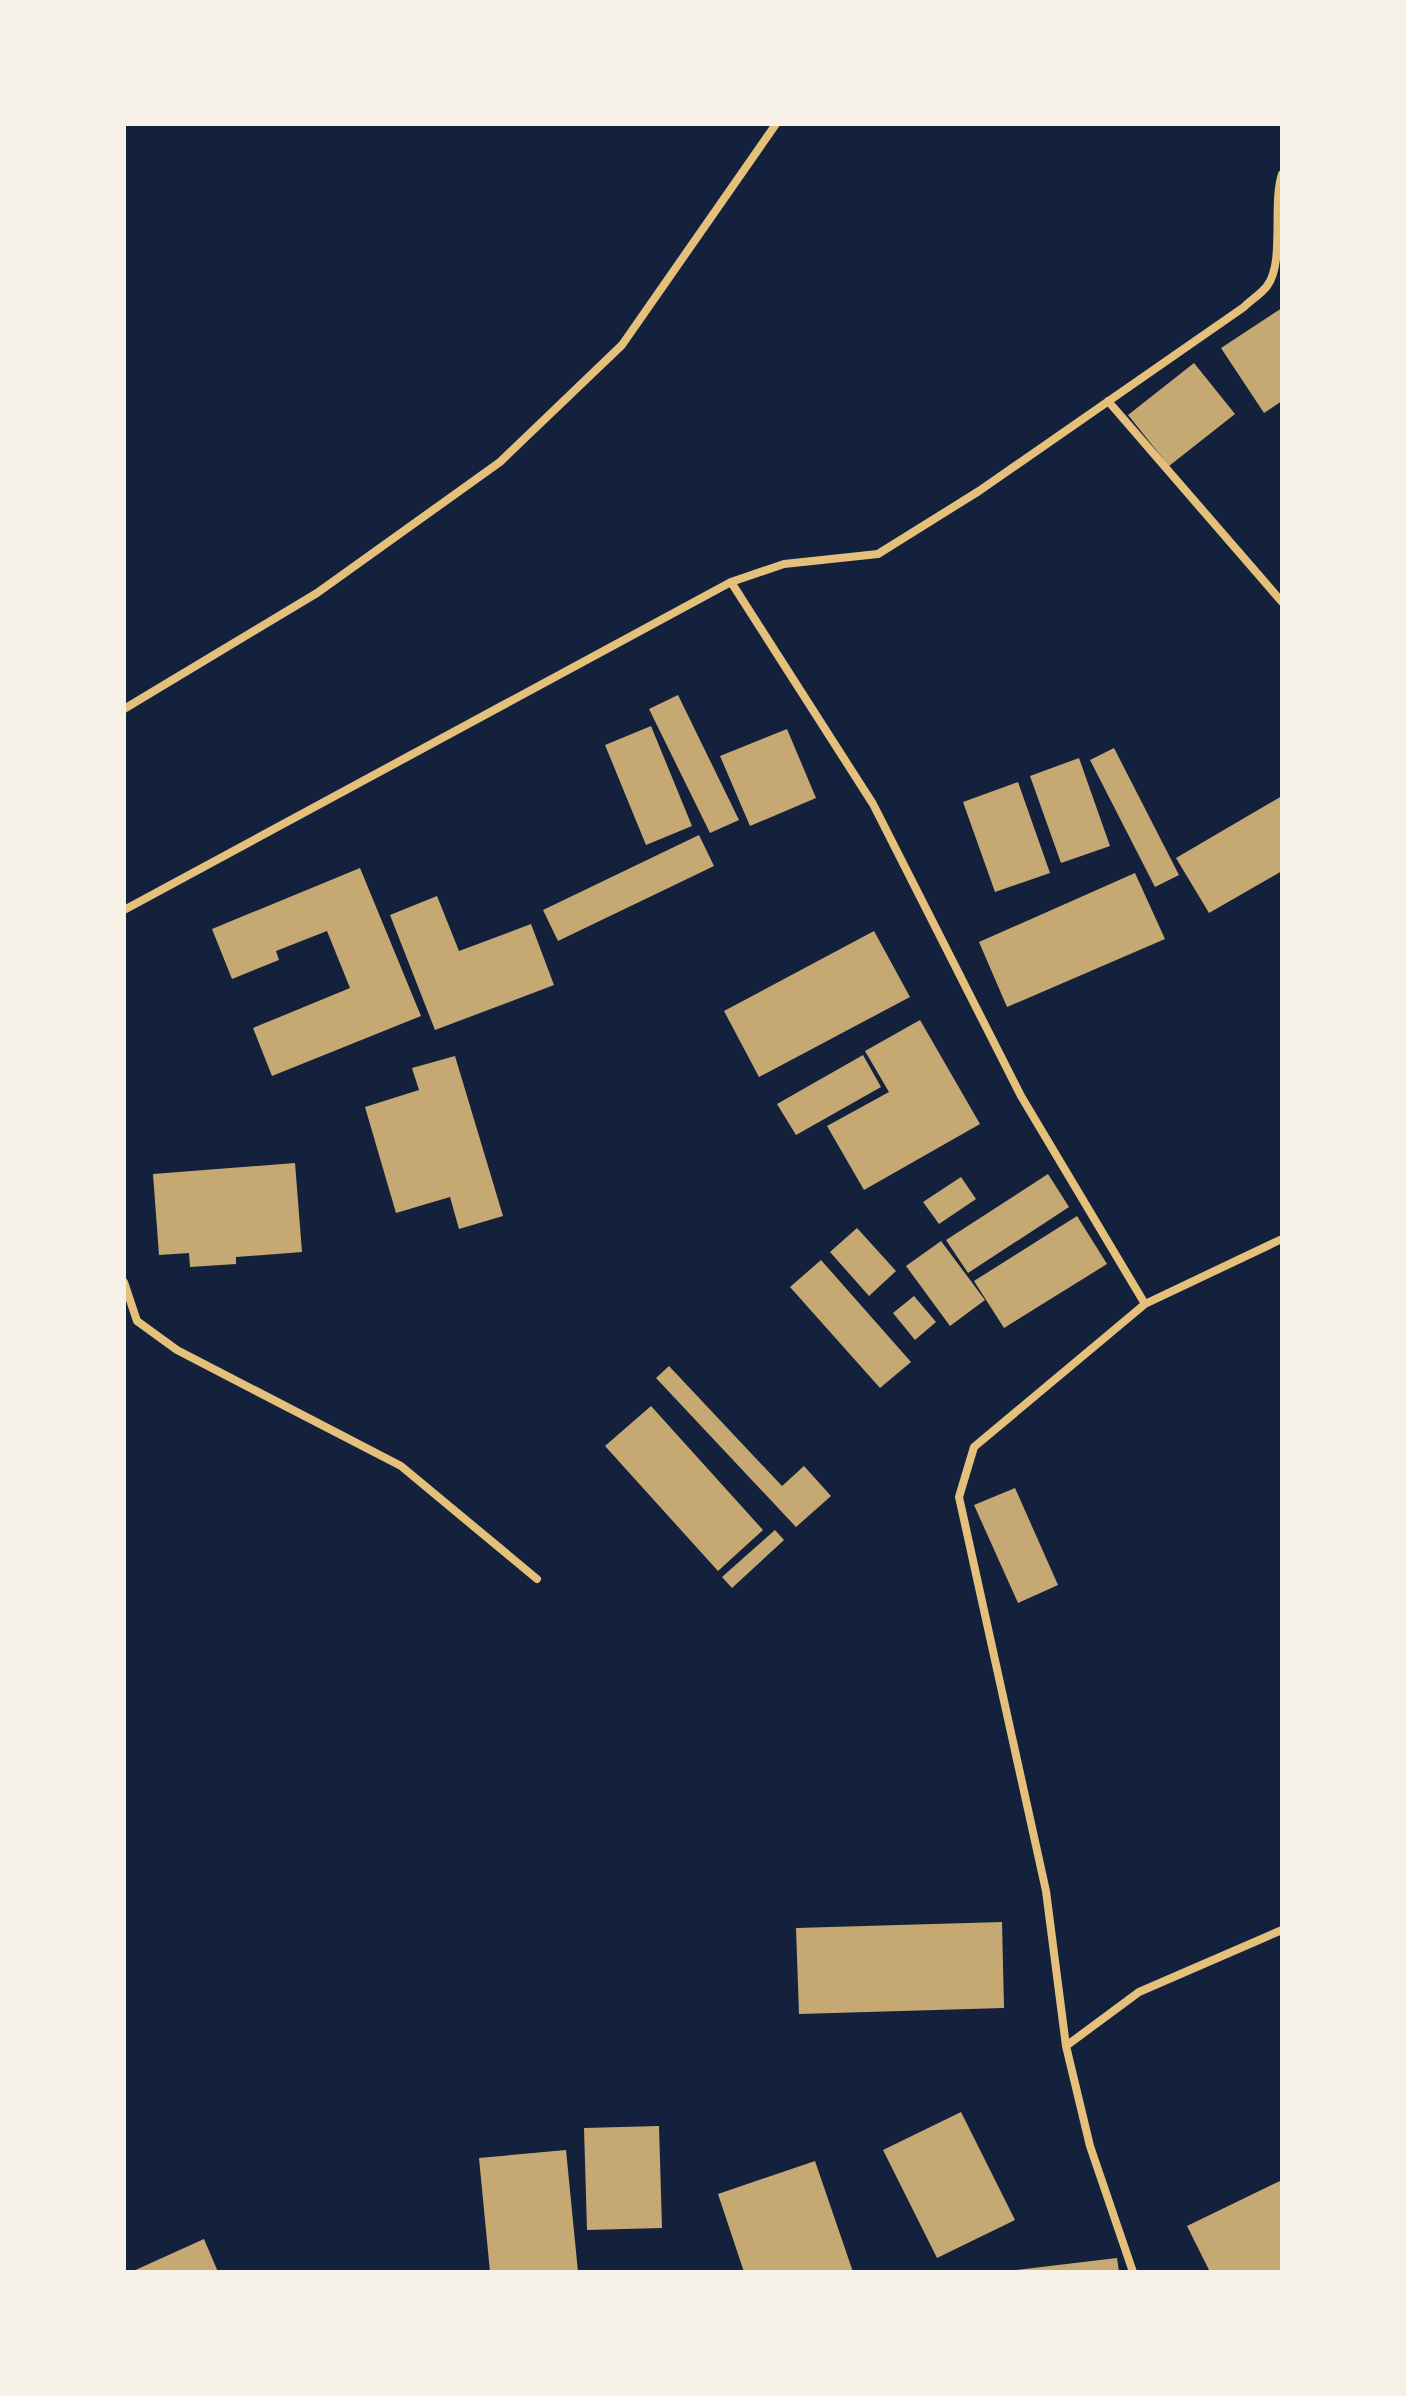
<svg xmlns="http://www.w3.org/2000/svg" width="1406" height="2396" font-family="Figtree,sans-serif">
<style>
.building{fill:#c6a872}
.lines{fill:none;stroke-linecap:round;stroke-linejoin:round}
.minor{stroke:#e5c07b;stroke-width:8}
</style>
<rect width="100%" height="100%" fill="#14213d"/>
<path class="building" d="M1282,308V401L1264,413L1221,348Z
M1194,363L1235,414L1169,466L1128,415Z
M678,695L739,820L710,833L649,709Z
M651,726L692,826L646,845L605,745Z
M787,729L816,798L750,826L720,756Z
M1114,748L1179,875L1155,887L1090,760Z
M1079,758L1110,846L1061,863L1030,776Z
M1018,782L1050,873L995,892L963,802Z
M1282,796V871L1209,913L1176,858Z
M699,835L714,866L558,941L543,910Z
M360,868L421,1016L272,1076L253,1028L350,988L327,931L276,951L279,960L232,979L212,929Z
M1135,873L1165,939L1007,1007L979,942Z
M437,896L459,951L531,924L554,985L435,1030L390,915Z
M874,931L910,997L759,1077L724,1011Z
M920,1020L980,1124L864,1190L827,1126L889,1092L865,1051Z
M863,1055L881,1087L796,1135L777,1104Z
M455,1056L503,1216L459,1229L450,1197L396,1213L365,1107L419,1090L412,1068Z
M295,1163L302,1252L236,1257V1264L190,1267L189,1253L159,1255L153,1174Z
M1048,1174L1069,1207L968,1273L946,1240Z
M961,1177L976,1199L939,1224L923,1202Z
M1077,1216L1107,1264L1004,1328L974,1281Z
M857,1228L896,1271L869,1296L830,1252Z
M941,1241L985,1300L950,1326L906,1266Z
M821,1260L911,1362L880,1388L790,1287Z
M914,1296L936,1322L915,1340L893,1313Z
M669,1366L782,1486L804,1466L831,1496L796,1527L656,1378Z
M651,1406L763,1530L718,1571L605,1446Z
M1015,1488L1058,1585L1018,1603L974,1505Z
M775,1530L784,1540L732,1588L722,1577Z
M1002,1922L1004,2008L799,2014L796,1928Z
M961,2112L1015,2220L937,2258L883,2150Z
M659,2126L662,2228L587,2230L584,2128Z
M566,2150L578,2272H490L479,2158Z
M815,2161L853,2272H744L718,2194Z
M1282,2180V2271L1210,2272L1187,2226Z
M204,2239L218,2272H131Z
M1117,2258L1119,2272H1016V2270Z"/>
<g class="lines">
<path class="minor" d="M1108,401L1282,602
M731,582L873,804L1021,1096L1145,1304
M124,709L317,593L500,462L622,345L776,124
M124,910L731,582L784,564L878,554L979,491L1244,307C1251,300 1261,294 1267,286C1285,263 1272,203 1282,174
M124,1282L137,1321L177,1350L401,1466L537,1579
M1066,2046L1139,1992L1282,1930
M1133,2272L1090,2146L1066,2046L1046,1891L959,1497L974,1447L1145,1304L1282,1239"/>
</g>
<rect width="1406" height="2396" fill="none" stroke="#f6f1e7" stroke-width="252"/>
</svg>
